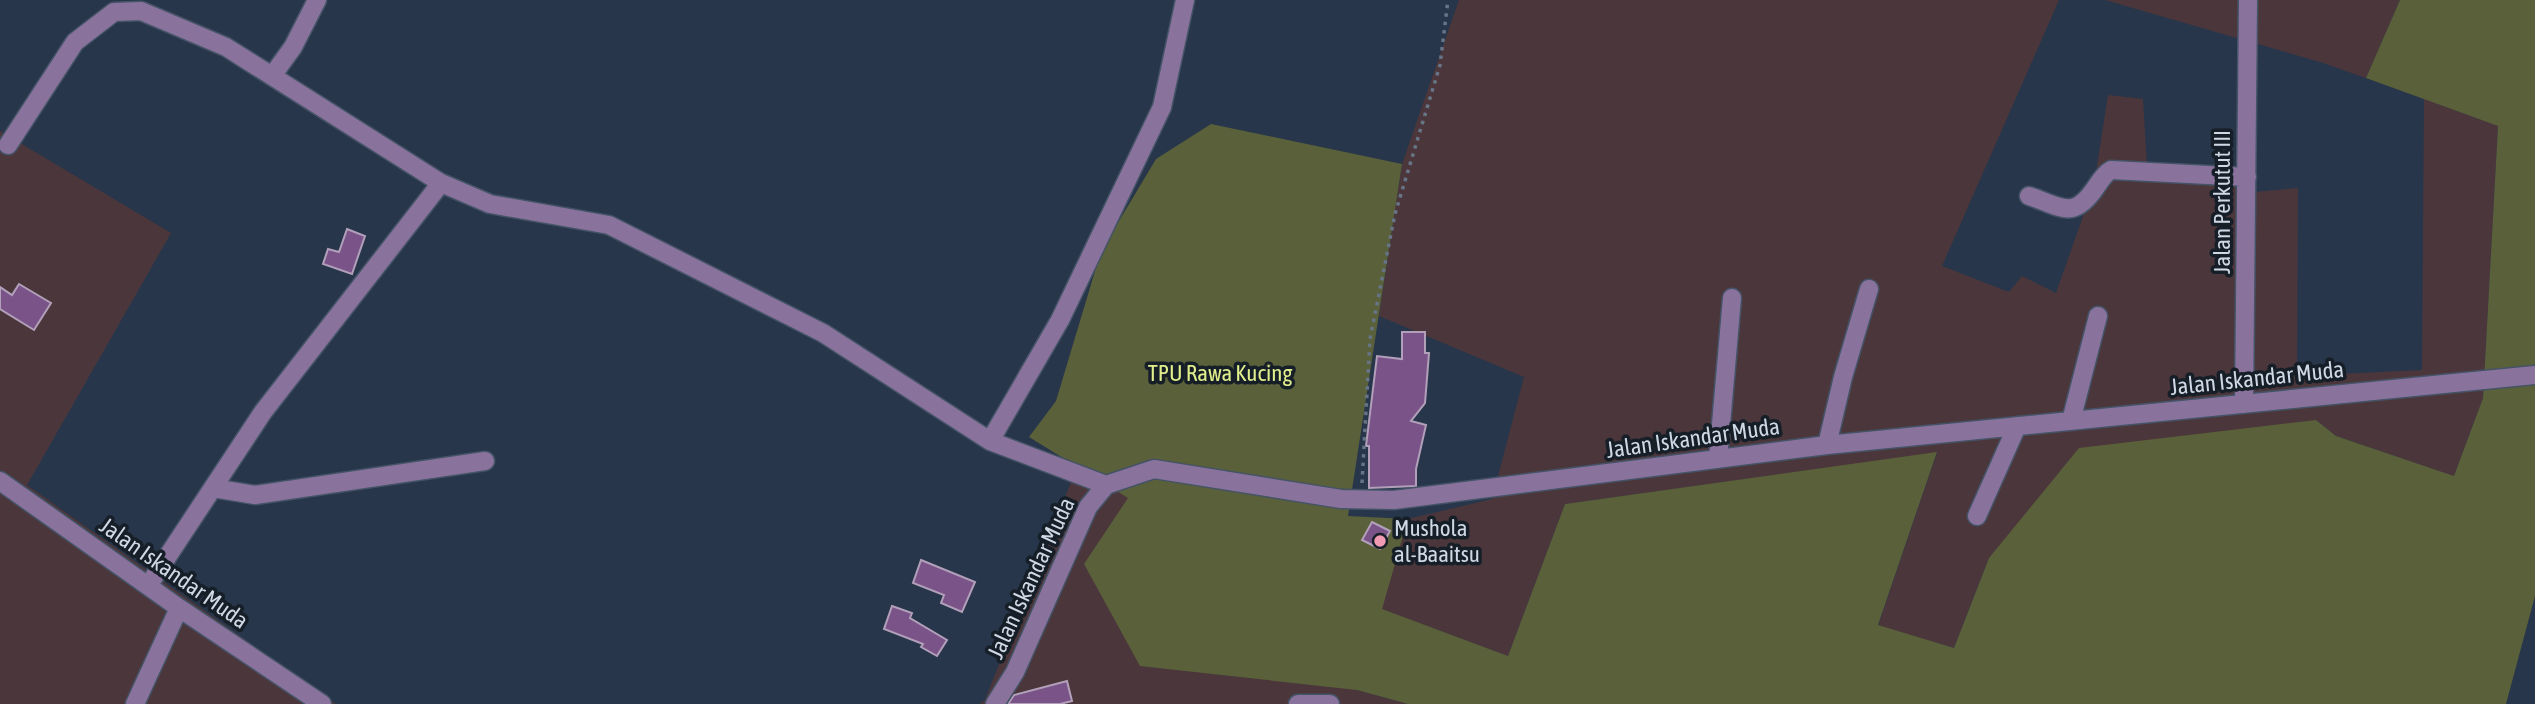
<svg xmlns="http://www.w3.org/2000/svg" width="2535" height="704" font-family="'Asap Condensed',sans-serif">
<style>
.industrial{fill:#4b373b}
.green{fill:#5a603a}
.building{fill:#7a5489;stroke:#b2a0ba;stroke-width:2}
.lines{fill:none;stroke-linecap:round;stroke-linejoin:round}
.minor-casing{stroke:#455367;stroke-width:21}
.path{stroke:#677486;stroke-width:3.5;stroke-dasharray:3.5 5;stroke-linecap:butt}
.minor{stroke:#89739d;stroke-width:18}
.poi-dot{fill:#f19ab3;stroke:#161e27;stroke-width:2.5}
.labels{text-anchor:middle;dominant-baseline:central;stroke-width:7;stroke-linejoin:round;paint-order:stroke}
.street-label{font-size:23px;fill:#cfd9e6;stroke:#161e27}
.park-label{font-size:23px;fill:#e0ee8c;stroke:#161e27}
.poi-label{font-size:23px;fill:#cfd9e6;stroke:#161e27;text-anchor:start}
</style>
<rect width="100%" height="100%" fill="#27364b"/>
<path class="industrial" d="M1459,0H2059L1942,266L2009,292L2022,276L2056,293L2094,185L2108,95L2143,99L2147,165L2249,172L2254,192L2298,188L2297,376L2422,370L2424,99L2498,126L2483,398L2454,476L2336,436L2316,420L1989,558L1954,648L1878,626L1937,453L1565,504L1508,656L1381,609L1408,519L1492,499L1524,377L1379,316L1402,164Z
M2105,0H2400L2366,78L2320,62Z
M0,131L171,233L27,485L336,704H0Z
M1077,467L1129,498L1357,690L1408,704H979L985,700Z"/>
<path class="green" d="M2400,0H2535V596L2506,704H1408L1357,690L1140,666L1084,564L1128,498L1029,437L1056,401L1101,251L1156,159L1211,124L1402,164L1348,516L1408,519L1382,609L1508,656L1565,504L1937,452L1878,625L1954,648L1989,558L2079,448L2316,420L2336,436L2454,476L2483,398L2498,126L2366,78Z"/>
<path class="building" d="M347,229L365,236L352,274L323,264L328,249L339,252Z
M19,284L51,303L34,330L0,309V287L12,295Z
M1402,332H1425V353H1429L1425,403L1411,421L1426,425L1416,469V486L1369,488V446H1366L1377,356L1402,359Z
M1372,522L1390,531L1380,549L1362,540Z
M921,560L975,582L962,612L941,603L944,595L913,583Z
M892,606L912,613L910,618L947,640L937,656L921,647L923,644L884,629Z
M1067,681L1072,701L1060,704H1008L1014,695Z"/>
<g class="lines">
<defs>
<path id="minor" d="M272,76L293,47L317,0
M8,145L75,42L114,12L141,11L226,47L441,183L490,204L609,225L823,333L990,441L1106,485
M2029,196C2062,207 2073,221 2096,187C2101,180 2104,174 2111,170L2247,177
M2244,404L2248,0
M2071,421L2098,316
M990,441L1060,320L1162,107L1185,0
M1827,445L1843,377L1869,289
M1718,459L1732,298
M0,481L179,608L322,704
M213,488L255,495L485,461
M1977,516L2017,426
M148,586L263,412L441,183
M135,704L179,608
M995,704L1015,672L1088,507L1106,485L1154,469L1341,499L1394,500L1827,445L2535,375
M1298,704H1330"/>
</defs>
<use href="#minor" class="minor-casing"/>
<path class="path" d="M1362,483L1370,339L1395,214L1440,65L1448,0"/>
<use href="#minor" class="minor"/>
</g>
<circle class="poi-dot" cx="1380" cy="541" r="7"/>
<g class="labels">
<g class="street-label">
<text transform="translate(2222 202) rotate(-90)">Jalan Perkutut III</text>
<text transform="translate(2257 378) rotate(-6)">Jalan Iskandar Muda</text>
<text transform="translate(1693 438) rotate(-8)">Jalan Iskandar Muda</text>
<text transform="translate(174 573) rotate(35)">Jalan Iskandar Muda</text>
<text transform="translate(1031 578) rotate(-65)">Jalan Iskandar Muda</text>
</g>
<g class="park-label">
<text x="1220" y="373">TPU Rawa Kucing</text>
</g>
<g class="poi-label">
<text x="1394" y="528">Mushola<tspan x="1394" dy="26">al-Baaitsu</tspan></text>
</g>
</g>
</svg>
